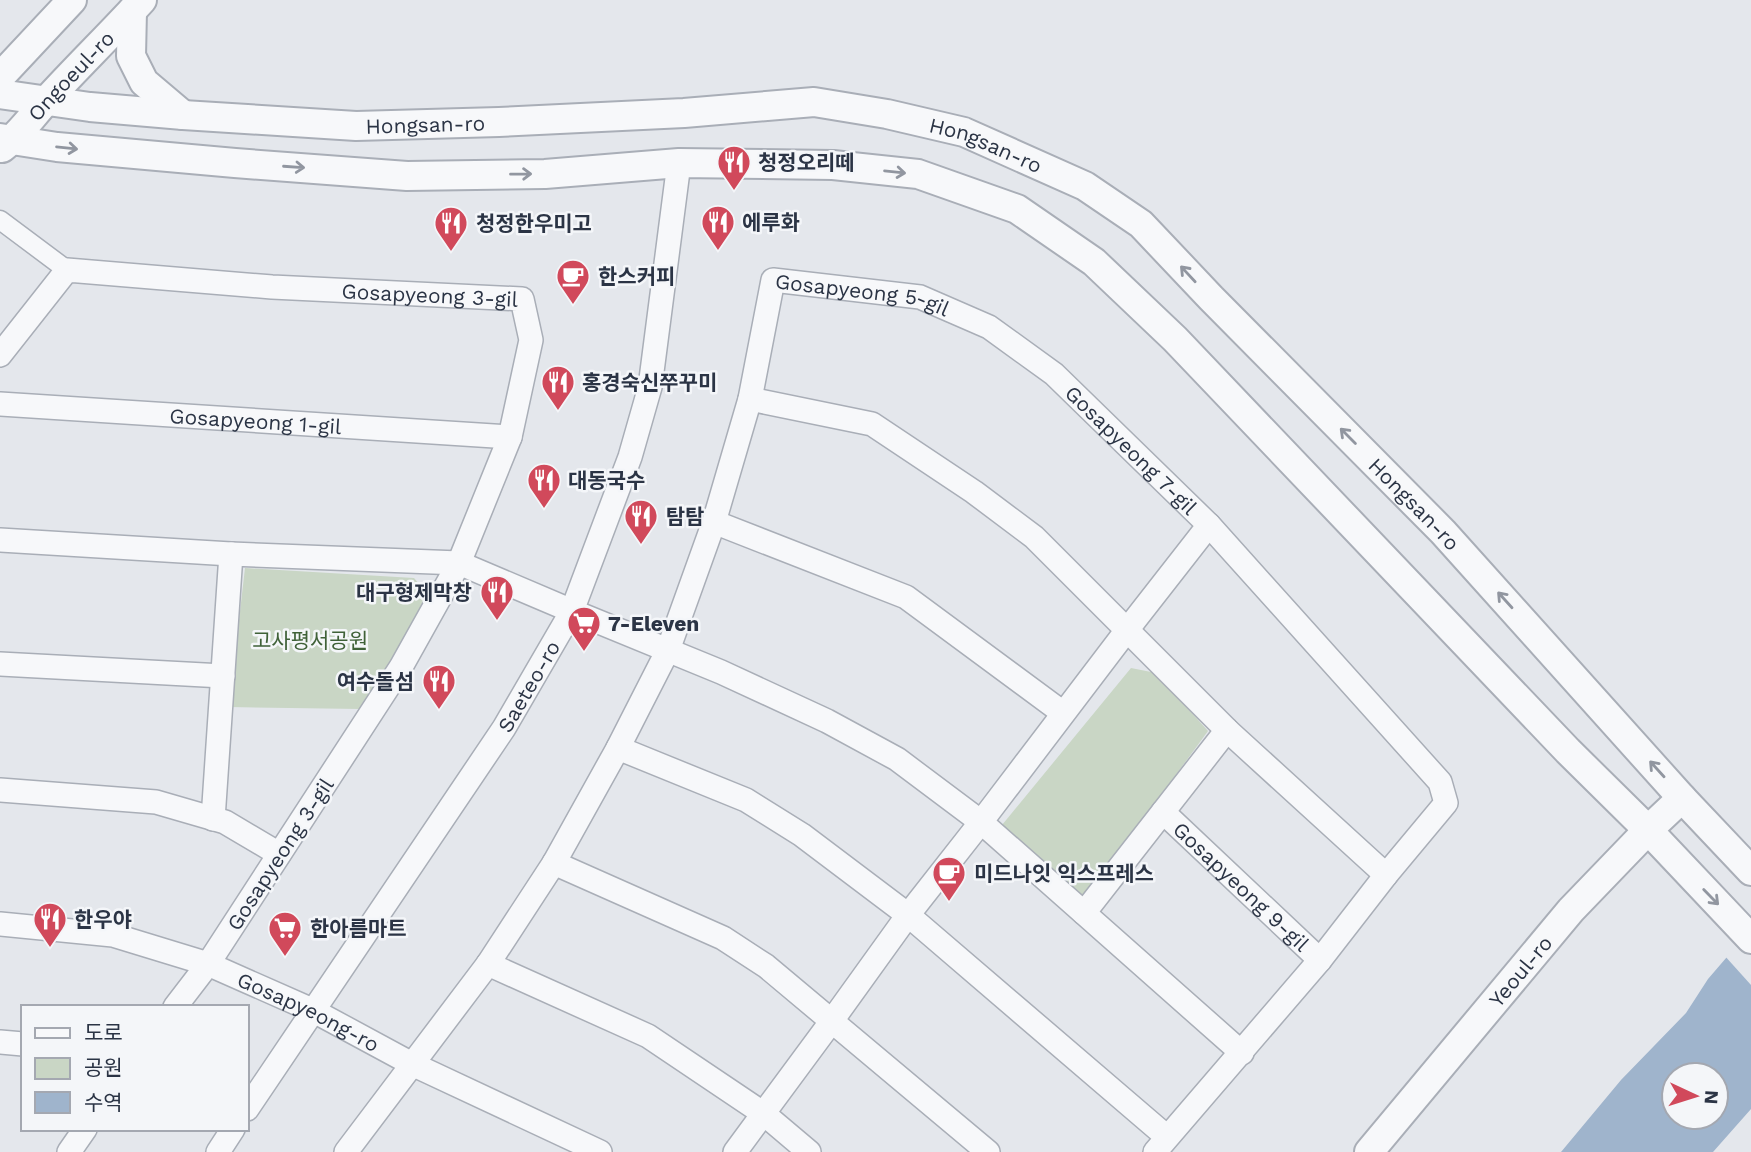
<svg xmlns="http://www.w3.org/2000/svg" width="1751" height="1152" font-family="'Work Sans','Noto Sans KR',sans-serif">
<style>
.green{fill:#c9d6c5}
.water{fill:#9fb4cc;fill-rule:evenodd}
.pier{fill:#e4e7ec}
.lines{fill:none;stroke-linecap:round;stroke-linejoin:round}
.pedestrian-casing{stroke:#a9aeb7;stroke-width:21}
.minor-casing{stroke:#a9aeb7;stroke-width:26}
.tertiary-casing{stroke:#a9aeb7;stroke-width:32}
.pedestrian{stroke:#f7f8fa;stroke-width:18}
.minor{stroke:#f7f8fa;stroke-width:23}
.tertiary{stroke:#f7f8fa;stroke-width:28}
.oneway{stroke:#9196a0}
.labels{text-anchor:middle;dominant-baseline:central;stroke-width:5;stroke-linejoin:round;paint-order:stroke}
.street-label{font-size:21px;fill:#2b3445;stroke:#f4f6f9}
.poi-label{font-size:21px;font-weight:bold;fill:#2b3445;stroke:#f4f6f9;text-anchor:start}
.park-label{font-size:21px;fill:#3f6138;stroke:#f4f6f9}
</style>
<rect width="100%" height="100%" fill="#e4e7ec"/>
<path class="green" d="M245,568L414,578L431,598L360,709L229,707Z
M1131,668L1156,673L1208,731L1085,899L1002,825Z"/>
<path class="water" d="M1751,929V1109L1713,1152H1561L1621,1080L1686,1013L1708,979ZM1674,1075H1716V1117H1674Z"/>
<path class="pier" d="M1751,925V985L1724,955Z"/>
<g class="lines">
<defs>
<path id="pedestrian" d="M0,220L67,270"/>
<g id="minor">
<path id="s1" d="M0,355L67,270L272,287L522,299L531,340L510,437L459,563L401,667L208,964L175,1007"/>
<path d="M750,399L872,424L974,492L1034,537L1227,730L1386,875"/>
<path id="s2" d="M0,404L510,437"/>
<path d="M714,522L906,597L1063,713"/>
<path d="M0,540L231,554L459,563L572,611L721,672L827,721L897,759L981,822L1242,1053"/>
<path d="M0,664L223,676"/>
<path d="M618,748L746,800L802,835L908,915L1167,1137"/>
<path d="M0,790L156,802L225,822L279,854"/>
<path id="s3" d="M1163,812L1320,960"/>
<path d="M213,819L231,554"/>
<path d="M554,863L723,938L766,966L988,1152"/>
<path d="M1084,913L1227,730"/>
<path id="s4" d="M0,924L113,935L208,964L312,1010L412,1064L600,1152"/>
<path d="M488,964L648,1036L764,1114L809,1152"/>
<path d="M0,1042L23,1044"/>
<path id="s5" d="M247,1109L504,728L572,611L630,457L650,387L679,163"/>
<path d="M69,1152L85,1129"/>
<path d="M218,1152L233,1129"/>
<path id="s6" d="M346,1152L488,964L554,863L618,748L668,650L714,522L750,399L773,280L920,297L989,327L1054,374L1209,525L1127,630L981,822L908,915L831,1022L735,1152"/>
<path d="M1155,1152L1320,960L1386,875L1446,803L1440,782L1209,525"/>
</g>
<g id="tertiary">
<path d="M132,11L131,56L144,82L183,115"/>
<path d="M0,77L72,0"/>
<path id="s7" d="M0,94L90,107L183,115L356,126L499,122L684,113L814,102L887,114L964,132L1085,186L1141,224L1211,298L1443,532L1682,798L1751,871"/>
<path d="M0,138L57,147L235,163L407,176L545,174L679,163L833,165L918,174L1017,209L1094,262L1175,339L1568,751L1648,830L1751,939"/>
<path id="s8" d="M2,148C20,134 32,116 47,100C78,66 111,34 142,0"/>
<path id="s9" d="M1369,1152L1571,910L1648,830L1682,798"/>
</g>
</defs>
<use href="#pedestrian" class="pedestrian-casing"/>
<use href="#minor" class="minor-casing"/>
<use href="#tertiary" class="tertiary-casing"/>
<use href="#pedestrian" class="pedestrian"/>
<use href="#minor" class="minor"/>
<use href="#tertiary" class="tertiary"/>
</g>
<defs><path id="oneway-shaft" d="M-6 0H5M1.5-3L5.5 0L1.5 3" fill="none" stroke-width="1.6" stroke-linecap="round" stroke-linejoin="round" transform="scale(1.75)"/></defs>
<g class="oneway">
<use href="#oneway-shaft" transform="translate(67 148) rotate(6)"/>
<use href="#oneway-shaft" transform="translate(294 167) rotate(4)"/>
<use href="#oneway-shaft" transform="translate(895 172) rotate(6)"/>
<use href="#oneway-shaft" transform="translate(521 174) rotate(-1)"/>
<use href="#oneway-shaft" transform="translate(1188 274) rotate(-133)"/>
<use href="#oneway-shaft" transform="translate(1348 436) rotate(-135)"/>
<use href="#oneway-shaft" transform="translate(1505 600) rotate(-132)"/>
<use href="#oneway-shaft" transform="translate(1657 769) rotate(-132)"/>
<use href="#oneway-shaft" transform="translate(1711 897) rotate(46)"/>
</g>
<defs>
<symbol id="restaurant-pin" viewBox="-11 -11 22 30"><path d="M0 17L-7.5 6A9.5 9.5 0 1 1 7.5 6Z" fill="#d1495b" stroke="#f4f6f9"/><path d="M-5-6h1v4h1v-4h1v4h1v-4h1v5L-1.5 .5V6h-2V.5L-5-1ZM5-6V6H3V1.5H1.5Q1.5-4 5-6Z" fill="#fff"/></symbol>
<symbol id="cafe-pin" viewBox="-11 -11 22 30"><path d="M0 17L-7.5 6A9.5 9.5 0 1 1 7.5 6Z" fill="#d1495b" stroke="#f4f6f9"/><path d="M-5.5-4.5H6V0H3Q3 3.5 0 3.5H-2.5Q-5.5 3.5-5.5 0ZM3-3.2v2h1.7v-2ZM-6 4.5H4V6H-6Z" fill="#fff"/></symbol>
<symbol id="supermarket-pin" viewBox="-11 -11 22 30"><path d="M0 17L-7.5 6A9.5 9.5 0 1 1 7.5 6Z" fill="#d1495b" stroke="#f4f6f9"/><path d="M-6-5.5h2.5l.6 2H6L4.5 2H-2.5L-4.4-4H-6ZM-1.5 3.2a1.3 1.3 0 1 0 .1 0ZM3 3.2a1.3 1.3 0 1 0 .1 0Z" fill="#fff"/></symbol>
</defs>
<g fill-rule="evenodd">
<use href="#restaurant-pin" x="715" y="143" width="38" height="52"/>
<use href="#restaurant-pin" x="699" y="203" width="38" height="52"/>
<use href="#restaurant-pin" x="432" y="204" width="38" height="52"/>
<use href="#cafe-pin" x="554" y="257" width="38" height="52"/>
<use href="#restaurant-pin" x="539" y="363" width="38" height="52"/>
<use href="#restaurant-pin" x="525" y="461" width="38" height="52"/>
<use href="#restaurant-pin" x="622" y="497" width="38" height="52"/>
<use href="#restaurant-pin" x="478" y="573" width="38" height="52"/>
<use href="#supermarket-pin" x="565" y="604" width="38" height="52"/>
<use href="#restaurant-pin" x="420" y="662" width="38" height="52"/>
<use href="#cafe-pin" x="930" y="854" width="38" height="52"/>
<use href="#restaurant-pin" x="31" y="900" width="38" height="52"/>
<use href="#supermarket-pin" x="266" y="909" width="38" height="52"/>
</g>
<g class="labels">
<g class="street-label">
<text stroke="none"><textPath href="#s8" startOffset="100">Ongoeul-ro</textPath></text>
<text stroke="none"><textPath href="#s7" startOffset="427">Hongsan-ro</textPath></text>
<text stroke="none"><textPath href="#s7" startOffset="994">Hongsan-ro</textPath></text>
<text stroke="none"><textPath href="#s1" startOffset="472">Gosapyeong 3-gil</textPath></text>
<text stroke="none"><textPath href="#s6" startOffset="1074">Gosapyeong 5-gil</textPath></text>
<text stroke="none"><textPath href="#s2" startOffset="256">Gosapyeong 1-gil</textPath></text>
<text stroke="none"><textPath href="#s6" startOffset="1395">Gosapyeong 7-gil</textPath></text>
<text stroke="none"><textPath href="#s7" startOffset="1561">Hongsan-ro</textPath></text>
<text stroke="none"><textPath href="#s5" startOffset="508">Saeteo-ro</textPath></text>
<text transform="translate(280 854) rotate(-57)">Gosapyeong 3-gil</text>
<text stroke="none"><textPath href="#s3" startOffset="108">Gosapyeong 9-gil</textPath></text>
<text stroke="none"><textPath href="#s9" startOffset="236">Yeoul-ro</textPath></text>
<text stroke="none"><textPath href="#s4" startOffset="324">Gosapyeong-ro</textPath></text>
</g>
<g class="poi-label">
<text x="758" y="162">청정오리떼</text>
<text x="742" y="222">에루화</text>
<text x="476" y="223">청정한우미고</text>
<text x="598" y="276">한스커피</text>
<text x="582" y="382">홍경숙신쭈꾸미</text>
<text x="568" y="480">대동국수</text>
<text x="666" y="516">탐탐</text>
<text x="472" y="592" text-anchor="end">대구형제막창</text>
<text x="608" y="623">7-Eleven</text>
<text x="414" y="681" text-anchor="end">여수돌섬</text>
<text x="974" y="873">미드나잇 익스프레스</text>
<text x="74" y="919">한우야</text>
<text x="310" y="928">한아름마트</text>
</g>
<g class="park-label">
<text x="310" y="640">고사평서공원</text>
</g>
</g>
<rect x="21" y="1005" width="228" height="126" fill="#f4f6f9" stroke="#a4a8b1" stroke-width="2"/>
<rect x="35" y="1028" width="35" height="10" fill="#f7f8fa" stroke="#a4a8b1" stroke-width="2"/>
<text x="84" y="1040" font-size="21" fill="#2b3445">도로</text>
<rect x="35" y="1058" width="35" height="21" fill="#c9d6c5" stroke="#a4a8b1" stroke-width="2"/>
<text x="84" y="1075" font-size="21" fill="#2b3445">공원</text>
<rect x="35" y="1092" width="35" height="21" fill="#9fb4cc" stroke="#a4a8b1" stroke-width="2"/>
<text x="84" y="1110" font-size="21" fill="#2b3445">수역</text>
<g transform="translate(1695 1096) rotate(94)"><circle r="33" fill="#f4f6f9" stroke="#a4a8b1" stroke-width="2"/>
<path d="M0-5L12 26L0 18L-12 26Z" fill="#d1495b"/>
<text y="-10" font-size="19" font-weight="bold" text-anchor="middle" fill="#2b3445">N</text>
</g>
</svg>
